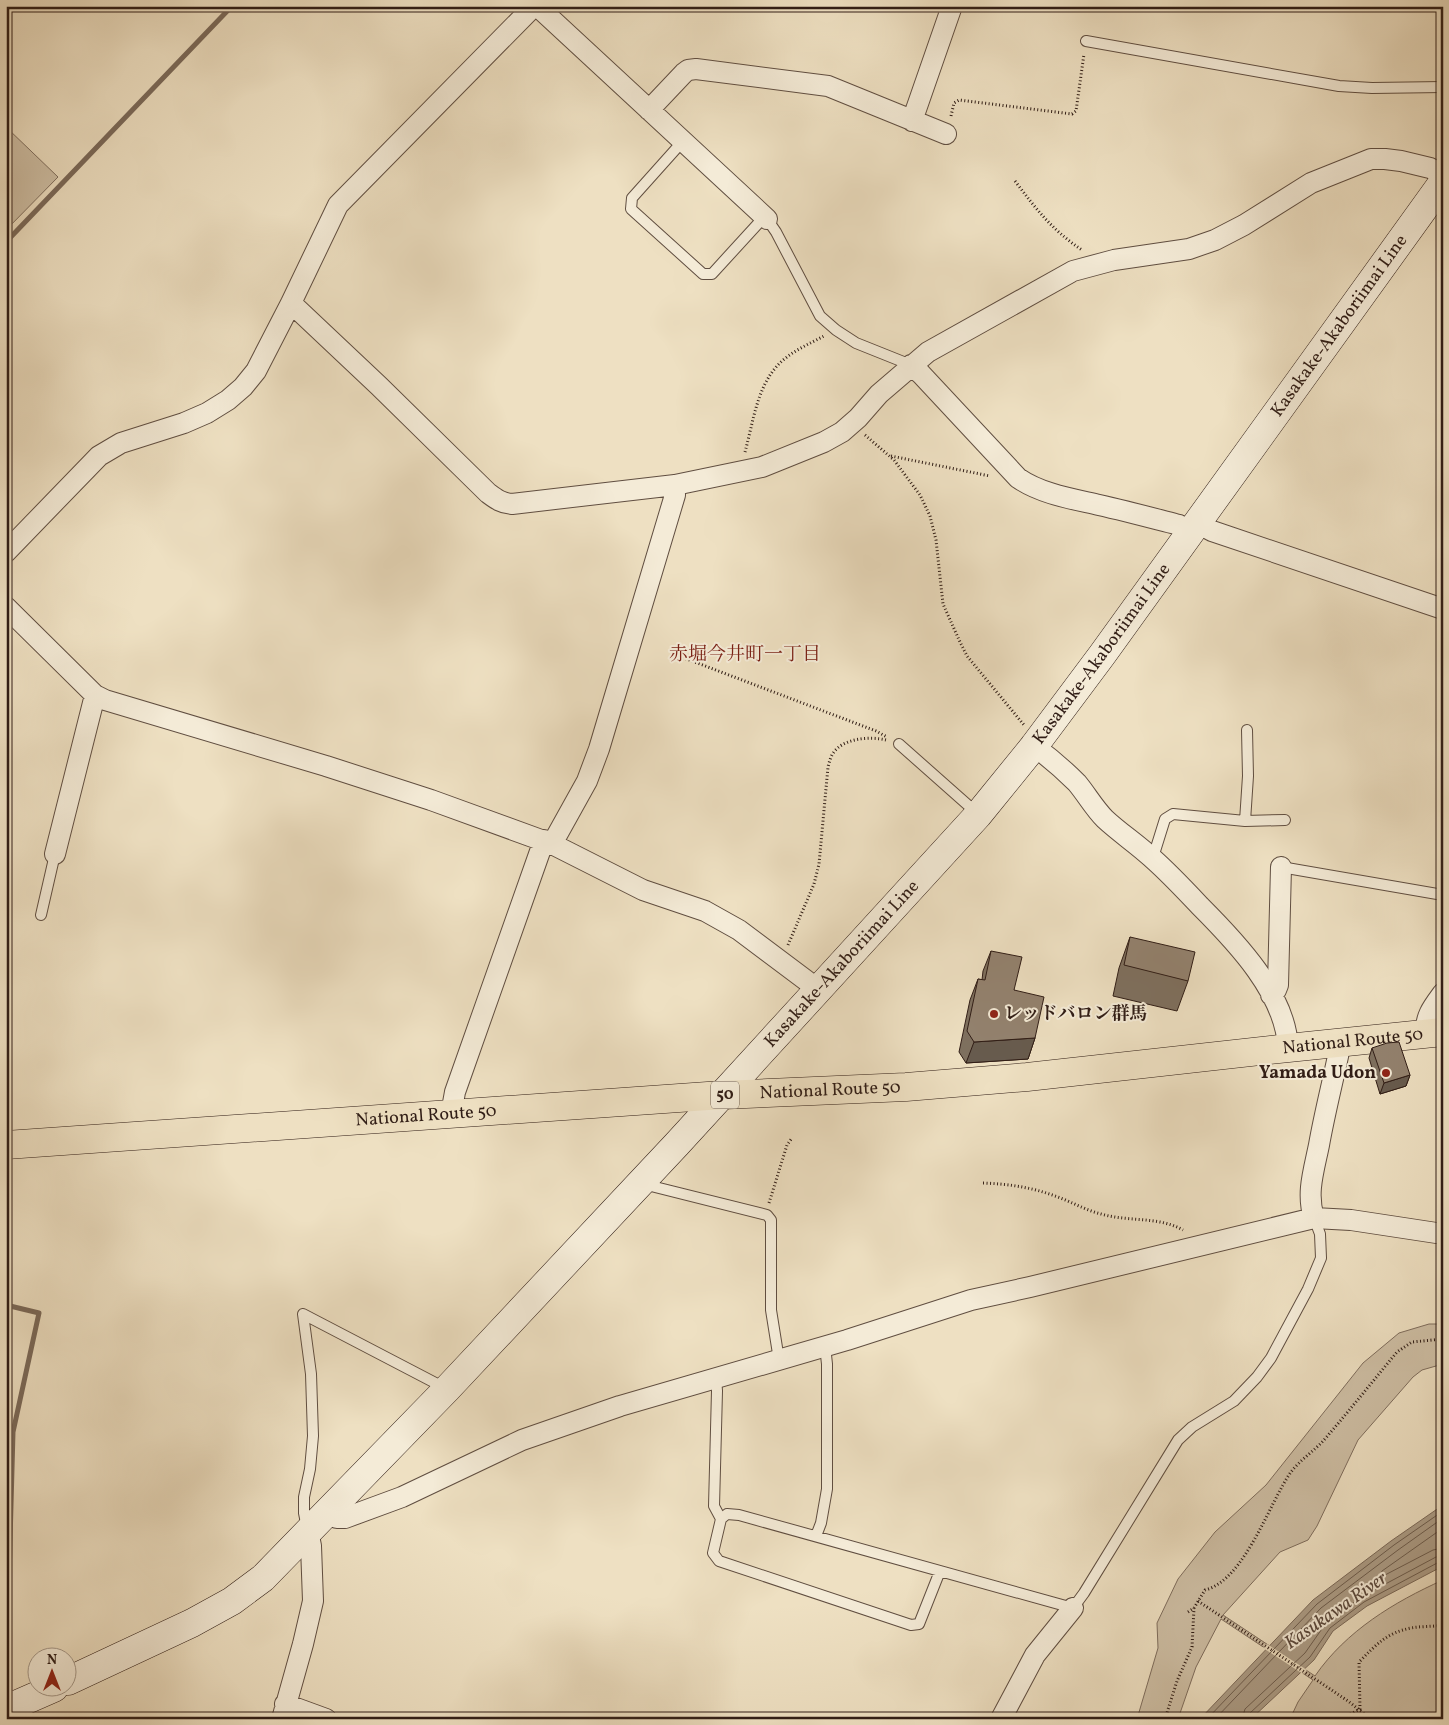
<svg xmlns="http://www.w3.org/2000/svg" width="1449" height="1725" font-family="Vollkorn,'Noto Serif JP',serif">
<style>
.green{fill:#cebfa5;stroke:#7f6e5e}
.water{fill:#ad9e88;stroke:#7b6a5a}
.pier{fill:#eee0c2}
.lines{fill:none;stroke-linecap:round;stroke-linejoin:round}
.shore{stroke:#6e5e4f;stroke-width:1}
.stream{stroke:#7b6a5a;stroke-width:5}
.lane-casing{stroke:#604e41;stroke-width:12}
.street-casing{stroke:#604e41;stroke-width:22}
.secondary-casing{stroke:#301d16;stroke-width:29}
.highway-casing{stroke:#301d16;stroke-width:29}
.path{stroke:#301d16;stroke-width:3;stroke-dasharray:1 2.5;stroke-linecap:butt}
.lane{stroke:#f4ebd7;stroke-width:10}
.street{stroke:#f4ebd7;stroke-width:20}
.secondary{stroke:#f4ebd7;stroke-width:28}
.highway{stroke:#eee0c2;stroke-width:28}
.wall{fill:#7e705f;stroke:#301d16}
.shaded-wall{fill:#675b4e;stroke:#301d16}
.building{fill:#93826f;stroke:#301d16}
.poi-dot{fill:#8f2418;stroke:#f4ebd7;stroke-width:2}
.labels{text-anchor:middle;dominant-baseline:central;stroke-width:4;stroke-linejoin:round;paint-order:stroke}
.shield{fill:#f4ebd7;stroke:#6b5b50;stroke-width:1}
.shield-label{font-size:16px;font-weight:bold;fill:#301d16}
.street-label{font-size:18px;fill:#301d16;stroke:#f4ebd7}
.poi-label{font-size:18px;font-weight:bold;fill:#301d16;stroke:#f4ebd7;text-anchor:start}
.neighbourhood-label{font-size:19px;fill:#7a1f14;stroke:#f4ebd7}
.water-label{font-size:19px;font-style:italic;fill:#5c4a3e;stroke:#f4ebd7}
</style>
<rect width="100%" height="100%" fill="#eee0c2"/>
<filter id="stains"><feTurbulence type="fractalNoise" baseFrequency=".004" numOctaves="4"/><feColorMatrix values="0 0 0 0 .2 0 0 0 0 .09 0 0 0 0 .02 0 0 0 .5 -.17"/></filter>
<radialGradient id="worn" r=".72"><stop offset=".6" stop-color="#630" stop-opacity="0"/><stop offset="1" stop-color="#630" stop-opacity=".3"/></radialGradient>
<path class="green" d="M6,127L58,177L6,230Z
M1429,1324H1443V1364L1422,1370L1413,1377L1358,1440L1317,1526L1308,1540L1280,1552L1223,1615L1315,1676C1346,1631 1394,1602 1443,1580V1719H1290L1298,1702L1313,1680L1221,1619L1196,1667L1178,1719H1137L1158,1648L1157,1623L1178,1579L1215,1532L1266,1485L1363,1363L1399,1333Z"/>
<path class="water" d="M1443,1505V1566L1367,1606L1333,1631L1314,1660L1251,1719H1200L1313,1600L1391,1541Z"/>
<path class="pier" d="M1267,1644L1307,1670L1303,1674L1263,1648Z"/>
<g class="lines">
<path class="shore" d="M1443,1528L1382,1571L1381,1574L1385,1575L1433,1550L1443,1548
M1207,1719L1317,1604L1394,1545L1443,1511
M1215,1719L1321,1608L1398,1550L1443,1518
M1242,1719L1245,1709L1305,1653L1326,1623L1361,1597L1436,1557L1443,1555
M1248,1719L1250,1713L1310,1657L1330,1628L1364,1602L1439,1562L1443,1561"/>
<path class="stream" d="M6,242L232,6
M6,1305L39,1313L13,1432L8,1615L6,1623"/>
<defs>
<path id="lane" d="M1086,41L1339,86L1372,88L1443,87
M683,141L632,198L631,209L703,274H712L764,217
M767,219L776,232L820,316L836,330L856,343L911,365
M899,744L978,814
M1245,821L1248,776L1247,730
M1151,857L1155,851L1165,819L1173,814L1245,821L1285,820
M1281,867L1443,895
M41,915L55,854
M643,1184L767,1215L771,1220V1310L779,1360
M716,1378L717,1391L714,1506L721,1519
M307,1528L304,1513V1497L310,1469L313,1436L311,1374L303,1314L445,1388
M816,1536L821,1523L827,1489V1364L825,1346
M940,1571L919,1624L911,1625L719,1561L713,1553L721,1519L727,1514L739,1515L1073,1608L1084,1593L1178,1440L1192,1427L1234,1401L1257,1377L1271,1358L1308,1289L1321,1258L1320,1234L1314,1218"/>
<path id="street" d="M537,6L767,219
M649,110L684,73L688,70L696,69L828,86L946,134
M912,121L952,6
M291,303L379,386L488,493C496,499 501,503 512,504L675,485L762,467L824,442L842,432L858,418L879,394L928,352L1073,271L1114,260L1189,249L1215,240L1244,225L1311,183L1371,159H1385L1401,161L1430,168L1443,174
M911,365L921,374L1018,478C1041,494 1073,499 1099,505C1126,511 1152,518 1179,525L1192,531
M1197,523L1212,531L1443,609
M6,552L99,456L121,443L184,423L207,413L228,400L243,387L256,371L291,303L338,205L534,6
M6,607L95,695L105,700L326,766L431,800L552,844L643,890L705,911L739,930L819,990
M1034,746C1049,757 1063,769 1077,783C1087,795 1094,808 1105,819C1120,833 1137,844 1152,858C1169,873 1184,889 1200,906C1236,942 1286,994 1288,1048
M552,844L587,781L599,749L675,495V485
M55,854L95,695
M1271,995L1276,990L1278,985L1281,867
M1425,1034C1426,1015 1432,1008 1443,993
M455,1114L453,1103L455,1092L544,840
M1314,1218C1306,1193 1314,1170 1319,1145C1325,1111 1334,1077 1341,1042
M324,1514L337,1518H345L402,1497L522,1440L620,1406L847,1340L971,1300L1030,1287L1314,1218L1351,1220L1443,1234
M285,1704L326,1719
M282,1719L303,1644L313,1601L311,1546L308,1531
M1001,1719L1035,1655L1073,1608"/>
<g id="secondary">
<path id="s1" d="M68,1681L192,1623L232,1601L263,1578L447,1389L677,1144L978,815L1034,746L1102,655L1443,182"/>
<path d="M6,1709L54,1688"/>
</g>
<g id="highway">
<path id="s2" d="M6,1145L722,1095L906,1087L1027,1077L1288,1048L1443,1032"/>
</g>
</defs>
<use href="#lane" class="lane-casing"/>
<use href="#street" class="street-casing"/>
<use href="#secondary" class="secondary-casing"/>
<use href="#highway" class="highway-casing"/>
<path class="path" d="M951,116L954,103L959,100L1072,114L1076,111L1084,54
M1015,181C1036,209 1052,230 1082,250
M865,435L894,460L920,495L930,516L936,540L943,604L960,642L967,656L1024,725
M745,452C753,423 757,387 778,365C790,352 809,344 824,336
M891,456L990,476
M679,656L876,731L887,737
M788,945L814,884L819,864L828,767C829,763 830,759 832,755C841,738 870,736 886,740
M983,1183C1008,1184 1031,1187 1055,1196C1070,1201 1085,1210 1101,1214C1128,1222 1158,1216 1183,1230
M769,1203L787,1145L792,1138
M1198,1601L1348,1701L1371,1719
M1188,1612L1194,1608L1205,1590C1245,1580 1269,1503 1291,1472C1300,1460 1314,1451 1324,1440C1349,1411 1373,1381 1397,1352L1412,1342L1443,1339
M1165,1719L1177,1681L1192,1647L1194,1608
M1341,1719L1360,1709L1359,1662C1376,1645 1386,1633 1411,1628C1421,1626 1432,1627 1443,1625"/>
<use href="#lane" class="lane"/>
<use href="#street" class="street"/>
<use href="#secondary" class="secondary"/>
<use href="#highway" class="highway"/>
</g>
<path class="wall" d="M1130,937L1188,981L1177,1011L1113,996L1119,968Z
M991,951L1014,990L1035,1038L1028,1059L966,1063L959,1052L970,1000L978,979L982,980L983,971Z
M1372,1048L1410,1075L1406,1086L1380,1094L1369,1058Z"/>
<path class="shaded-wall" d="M1035,1038L1028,1059L966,1063L974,1042Z
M1410,1075L1406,1086L1380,1094L1384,1083Z"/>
<path class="building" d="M1130,937L1195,952L1188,981L1124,965Z
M991,951L1022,957L1014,990L1044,997L1035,1038L974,1042L967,1031L978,979L985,980Z
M1399,1042L1410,1075L1384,1083L1372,1048L1387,1043Z"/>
<g class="poi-dot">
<circle cx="994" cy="1014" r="5"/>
<circle cx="1386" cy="1073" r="5"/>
</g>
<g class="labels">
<rect class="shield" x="711" y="1081.5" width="28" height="27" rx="4"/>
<g class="shield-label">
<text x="725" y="1095">50</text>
</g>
<g class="street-label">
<text stroke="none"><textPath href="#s1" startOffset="1875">Kasakake-Akaboriimai Line</textPath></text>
<text stroke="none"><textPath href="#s1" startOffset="1470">Kasakake-Akaboriimai Line</textPath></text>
<text stroke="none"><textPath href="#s1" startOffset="1065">Kasakake-Akaboriimai Line</textPath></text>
<text stroke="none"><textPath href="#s2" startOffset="1351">National Route 50</textPath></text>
<text stroke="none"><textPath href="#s2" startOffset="826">National Route 50</textPath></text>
<text stroke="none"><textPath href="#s2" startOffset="421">National Route 50</textPath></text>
</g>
<g class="poi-label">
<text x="1004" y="1014">レッドバロン群馬</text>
<text x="1376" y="1073" text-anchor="end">Yamada Udon</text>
</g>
<g class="neighbourhood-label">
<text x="745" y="655">赤堀今井町一丁目</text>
</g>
<g class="water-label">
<text transform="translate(1336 1611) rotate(-35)">Kasukawa River</text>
</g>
</g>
<rect width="1449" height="1725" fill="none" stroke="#eee0c2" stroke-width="25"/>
<rect x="8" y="8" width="1434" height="1710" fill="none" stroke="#301d16" stroke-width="2.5"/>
<rect x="12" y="12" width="1424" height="1700" fill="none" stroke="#301d16"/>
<g transform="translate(52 1672)"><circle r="24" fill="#f4ebd7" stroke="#a6998a"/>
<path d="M0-4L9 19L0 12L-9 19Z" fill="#8f2418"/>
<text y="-8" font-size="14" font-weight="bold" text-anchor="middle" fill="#301d16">N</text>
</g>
<rect width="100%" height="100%" filter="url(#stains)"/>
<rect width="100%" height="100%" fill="url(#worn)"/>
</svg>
